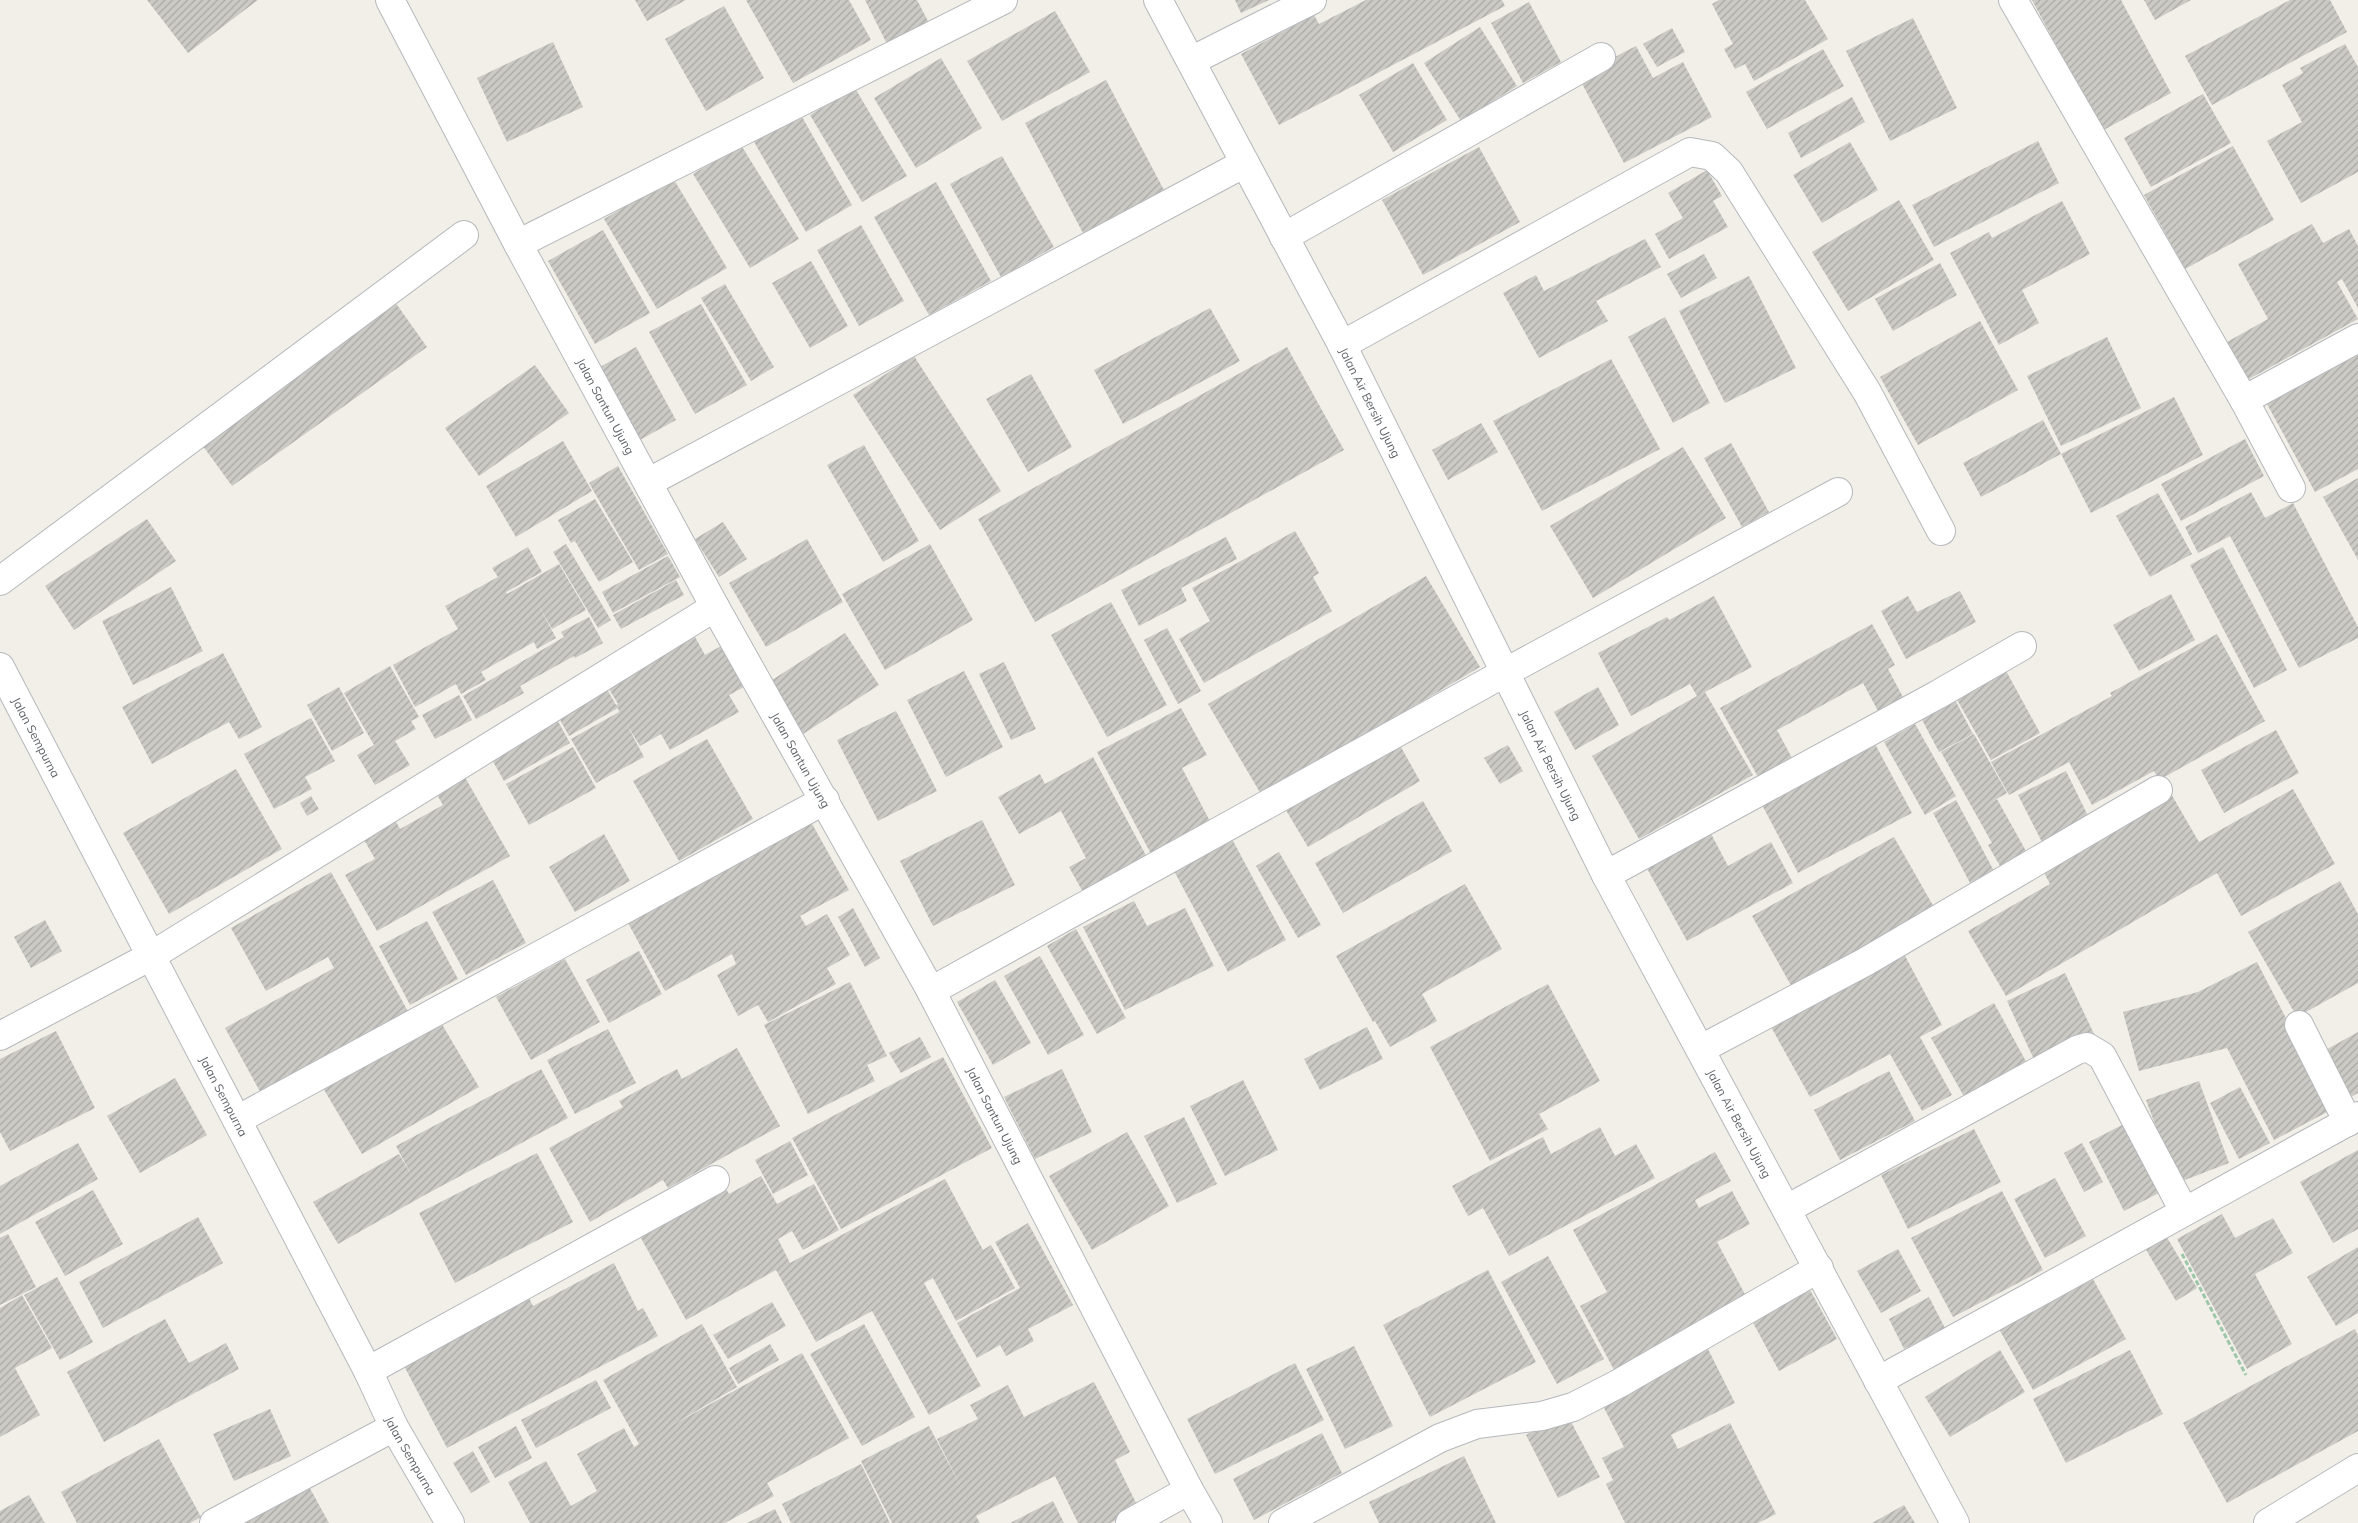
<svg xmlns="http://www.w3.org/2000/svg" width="2358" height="1523" font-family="Mulish,sans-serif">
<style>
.building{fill:url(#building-hatch)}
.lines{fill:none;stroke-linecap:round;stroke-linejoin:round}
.minor-casing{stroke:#b5b8bc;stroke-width:30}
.tertiary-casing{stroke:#b5b8bc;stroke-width:30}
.path{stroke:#9cc7a9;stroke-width:3;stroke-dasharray:5 2.5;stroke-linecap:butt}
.minor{stroke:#fff;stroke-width:28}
.tertiary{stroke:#fff;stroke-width:28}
.labels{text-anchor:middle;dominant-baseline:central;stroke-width:4;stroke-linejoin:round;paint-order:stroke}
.street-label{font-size:12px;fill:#5f6368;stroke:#fff}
</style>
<defs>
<pattern id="building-hatch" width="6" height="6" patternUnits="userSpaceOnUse" patternTransform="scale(1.25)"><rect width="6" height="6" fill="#cccac5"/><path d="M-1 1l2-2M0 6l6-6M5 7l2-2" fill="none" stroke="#a9a8a4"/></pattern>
</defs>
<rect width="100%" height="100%" fill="#f1efe8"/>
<path class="building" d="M147,0H258L188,53Z
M635,0H686L647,21Z
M746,0H849L871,40L793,83Z
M865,0H917L929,23L887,44Z
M1235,0H1269L1241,13Z
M1366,0H1502L1505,6L1279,125L1241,54L1314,15L1319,24Z
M1719,0H1805L1828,39L1754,81L1745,64L1735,69L1724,49L1733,44L1712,4Z
M2032,0H2121L2171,93L2102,131Z
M2144,0H2191L2155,20Z
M2290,0H2330L2347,32L2212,105L2185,56Z
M1529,2L1561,62L1523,83L1491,23Z
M724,6L764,78L706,111L665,39Z
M1055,11L1090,72L1002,121L967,61Z
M1913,18L1957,108L1890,141L1846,51Z
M1480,27L1517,86L1461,121L1424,63Z
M1672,28L1685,52L1657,67L1643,44Z
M553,42L583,107L507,142L477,78Z
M2345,44L2358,67V172L2301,203L2267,141L2302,122L2282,85L2303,73L2300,68Z
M1636,46L1653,78L1683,62L1712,117L1624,163L1578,76Z
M1823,49L1844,86L1767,129L1746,92Z
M941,58L982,128L916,168L874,98Z
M1413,63L1447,120L1393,152L1359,95Z
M1106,80L1165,192L1084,235L1025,123Z
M855,88L907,176L862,202L810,115Z
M2203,94L2231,143L2151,187L2124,138Z
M1852,97L1865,122L1801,158L1788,133Z
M797,108L852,205L806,232L750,135Z
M2038,141L2059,183L1934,247L1912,205Z
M1850,142L1878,190L1822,223L1793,175Z
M741,145L799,239L750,268L693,174Z
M2233,146L2274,220L2185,269L2144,195Z
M1479,147L1520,222L1423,275L1382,200Z
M1002,156L1054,247L1001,277L950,184Z
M1707,170L1722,196L1713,201L1728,227L1669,259L1655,234L1683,218L1668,193Z
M673,178L727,268L657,309L604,219Z
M936,182L991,281L929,315L874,217Z
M1899,200L1934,260L1848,311L1812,252Z
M2062,201L2090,254L2022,290L2039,323L1999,345L1950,253L1989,232L1992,238Z
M2312,224L2323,243L2349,229L2358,246V308L2342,279L2337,282L2358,319L2247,380L2227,342L2268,319L2238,264Z
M861,225L904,301L859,326L817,250Z
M603,230L650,313L595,344L548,261Z
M1645,239L1661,267L1596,301L1608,321L1539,358L1503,293L1536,275L1544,291Z
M1704,254L1717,278L1681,298L1667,274Z
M811,261L848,326L810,348L772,283Z
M1940,263L1957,295L1893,331L1875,299Z
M1749,276L1796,368L1725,403L1679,311Z
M725,284L774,367L751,381L701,298Z
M395,302L427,347L232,486L200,442Z
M701,304L747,385L695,414L649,332Z
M1210,308L1240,361L1123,424L1094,370Z
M1665,317L1710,403L1673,423L1628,337Z
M1980,321L2018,390L1918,445L1880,377Z
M2107,337L2141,408L2061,446L2027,376Z
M636,347L676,420L638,441L598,368Z
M1287,347L1344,450L1035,622L978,519Z
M2358,351V469L2315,492L2262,395Z
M914,356L1001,491L940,530L853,395Z
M1611,359L1660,449L1542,511L1493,421Z
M535,365L569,413L479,476L445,428Z
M1031,374L1072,447L1028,472L986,399Z
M2174,397L2203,455L2091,513L2061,454Z
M2043,420L2061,454L1981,497L1963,463Z
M1481,423L1498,452L1448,480L1432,450Z
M2245,439L2264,476L2181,521L2161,484Z
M563,441L592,491L516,537L486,486Z
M1731,443L1769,512L1742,527L1704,458Z
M864,445L919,541L883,562L827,465Z
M1683,447L1726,518L1593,598L1550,526Z
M618,466L668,554L639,570L589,483Z
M2358,478V560L2323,497Z
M2251,492L2265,518L2293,503L2358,627V638L2299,668L2230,536L2198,553L2185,527Z
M2158,493L2192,554L2150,577L2116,516Z
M595,499L633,562L599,582L575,541L606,523L571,543L558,520Z
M147,519L176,561L74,630L45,586Z
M723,522L747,559L719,577L695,539Z
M1295,531L1319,573L1313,577L1332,611L1204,683L1179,639L1210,621L1192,588Z
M1226,537L1237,559L1181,588L1187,601L1139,626L1121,590Z
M807,539L843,602L766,647L729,583Z
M566,544L611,620L598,628L553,552Z
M930,544L973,620L885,670L842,594Z
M528,547L542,572L506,592L507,594L559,564L586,610L552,629L537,603L556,638L537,649L534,642L481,672L486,680L461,694L456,684L415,707L393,665L458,629L445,606L498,577L492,568Z
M2223,547L2287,670L2254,688L2190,565Z
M668,556L680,577L613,613L602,592Z
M1426,576L1480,667L1262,796L1208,704Z
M676,580L684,595L621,629L613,615Z
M171,587L203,651L133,685L102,621Z
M1960,591L1976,622L1906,659L1881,611L1908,596L1917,612Z
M2171,594L2195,640L2139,671L2113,625Z
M1714,596L1752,667L1705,692L1753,775L1639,839L1592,756L1697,696L1690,684L1631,716L1598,653L1667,617L1669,620Z
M1111,602L1167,705L1107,737L1051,635Z
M589,617L603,643L575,658L574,656L520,686L524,693L476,719L463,696L564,637L561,632Z
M1872,624L1895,665L1888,669L1903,697L1878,711L1863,683L1777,730L1792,758L1758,777L1720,708Z
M1167,628L1201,691L1178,704L1144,640Z
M845,633L879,685L803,734L769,682Z
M2217,634L2265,721L2159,780L2154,771L2092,805L2069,762L2009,795L1991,762L2112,696L2110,693Z
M694,635L705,655L721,646L744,687L729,695L739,712L670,750L661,734L640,746L627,725L644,757L596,783L571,739L619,712L618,708L569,736L554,709L603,682L616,705L618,704L603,679Z
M223,653L262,727L239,739L229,722L152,764L122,707Z
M1004,662L1036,729L1011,740L979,674Z
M390,666L419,717L411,721L416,729L395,741L410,765L375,785L357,755L374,745L344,693Z
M2005,669L2040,733L1991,760L1955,696Z
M964,671L1003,747L946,777L907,700Z
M339,687L364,733L332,751L307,705Z
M1598,687L1619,725L1575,750L1554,712Z
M459,695L472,720L435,739L422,715Z
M1953,696L1973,734L1939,752L1919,714Z
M1181,708L1207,755L1182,768L1212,825L1152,856L1097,752Z
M896,711L937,791L878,821L837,740Z
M554,714L570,743L504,781L487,751Z
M311,718L335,761L305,777L312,789L274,809L244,754Z
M1915,724L1956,796L1925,815L1884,742Z
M2276,730L2299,773L2224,813L2201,770Z
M1974,734L2007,793L1984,806L1997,799L2026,851L2000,866L1988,845L1992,843L1941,752Z
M707,739L753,819L679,861L633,781Z
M1397,740L1420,781L1308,847L1284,807Z
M1874,742L1912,813L1798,873L1761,803Z
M1508,745L1523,771L1500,784L1484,758Z
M573,747L596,788L529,825L506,784Z
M1093,757L1148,859L1084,894L1069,867L1086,858L1061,811L1019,834L998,797L1040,774L1045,784Z
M236,769L282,849L169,914L123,833Z
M2066,771L2091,822L2044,846L2018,795Z
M462,772L510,856L377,931L345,875L375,859L363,838L395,820L400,829L443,805L433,788Z
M2293,789L2335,864L2241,916L2217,873L2006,996L1968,931L2050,884L2041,867L2170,792L2199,842Z
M311,796L319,809L307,816L300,803Z
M1956,800L1994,871L1970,883L1933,813Z
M1423,801L1452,851L1343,913L1315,863Z
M982,820L1015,885L933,926L900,861Z
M811,822L849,890L800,916L806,926L827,914L850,955L827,968L836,984L768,1022L758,1005L738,1016L717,975L736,964L732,954L665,991L628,923Z
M1708,828L1728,866L1771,842L1793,883L1687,941L1644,863Z
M604,834L630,881L575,912L549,867Z
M1894,837L1935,909L1793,989L1752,916Z
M1232,839L1286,940L1228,972L1173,869Z
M1279,852L1321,925L1298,938L1256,866Z
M331,872L410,1015L263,1097L225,1028L334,968L328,957L266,991L231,928Z
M493,880L526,943L466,975L432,912Z
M2340,881L2358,914V983L2297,1017L2248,932Z
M1465,884L1502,949L1422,994L1437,1021L1390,1047L1375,1021L1373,1022L1336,956Z
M1134,901L1147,926L1185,908L1214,966L1125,1010L1083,927Z
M853,908L880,958L865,967L838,917Z
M45,920L62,951L31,968L14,937Z
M427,921L458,979L410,1005L379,946Z
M1076,929L1126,1018L1097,1034L1047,946Z
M639,951L662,994L609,1023L586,980Z
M1903,952L1942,1025L1920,1037L1952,1095L1922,1111L1890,1054L1810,1097L1770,1025Z
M1040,956L1084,1035L1048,1055L1004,976Z
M565,959L600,1022L531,1060L496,997Z
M2257,962L2333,1109L2274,1140L2227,1048L2139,1071L2123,1012L2198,992Z
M2065,973L2096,1038L2037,1066L2007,1001Z
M995,980L1031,1043L993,1065L957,1002Z
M850,982L887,1056L867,1065L875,1081L808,1114L764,1025Z
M1548,984L1600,1081L1539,1114L1548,1129L1490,1161L1430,1047Z
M1994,1003L2028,1065L1966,1100L1931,1038Z
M440,1021L479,1087L362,1154L323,1088Z
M1367,1027L1383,1059L1320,1090L1304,1059Z
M608,1029L636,1083L575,1114L547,1060Z
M56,1031L95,1108L10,1151L0,1132V1059Z
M2358,1032V1093L2347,1099L2322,1052Z
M920,1037L931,1057L901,1073L889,1053Z
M737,1048L780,1126L668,1188L663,1180L590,1222L549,1148L623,1107L619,1101L677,1069L682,1079Z
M943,1057L992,1148L841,1229L792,1138Z
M541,1069L568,1118L423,1196L338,1244L313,1202L399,1154L412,1176L396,1146Z
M1062,1069L1092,1132L1035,1159L1004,1097Z
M1889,1071L1915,1121L1840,1160L1814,1110Z
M175,1078L207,1135L140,1173L107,1116Z
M1243,1080L1278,1150L1225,1176L1190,1106Z
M2199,1081L2229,1163L2177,1183L2146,1100Z
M2240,1087L2270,1143L2239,1159L2210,1103Z
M1184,1117L1217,1184L1177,1203L1144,1136Z
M2124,1124L2159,1193L2124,1211L2089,1142Z
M1600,1127L1615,1156L1636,1144L1655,1178L1509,1256L1483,1208L1468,1216L1452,1186L1543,1137L1551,1154Z
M1974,1129L2001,1182L1908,1229L1881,1175Z
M1127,1132L1169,1206L1092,1250L1049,1176Z
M790,1141L808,1175L773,1194L755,1160Z
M78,1143L98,1179L0,1234V1186Z
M2082,1143L2103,1182L2084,1192L2064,1153Z
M2358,1150V1229L2333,1243L2300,1182Z
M1715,1152L1731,1181L1695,1200L1699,1208L1732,1191L1750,1224L1717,1242L1747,1298L1614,1370L1580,1306L1607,1292L1573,1230Z
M537,1153L573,1222L455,1283L419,1213Z
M761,1176L777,1204L814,1184L839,1230L803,1250L792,1231L778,1239L790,1263L945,1179L983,1250L991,1245L1015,1288L956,1321L933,1278L924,1283L981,1386L929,1415L872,1311L816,1342L776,1270L686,1320L636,1229L722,1181L729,1194Z
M2055,1178L2086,1236L2045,1258L2014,1199Z
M93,1190L123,1244L65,1276L35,1222Z
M2002,1191L2043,1270L1953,1317L1911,1238Z
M2222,1214L2235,1238L2273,1218L2293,1253L2255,1274L2292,1344L2247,1369L2177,1239Z
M198,1217L223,1263L103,1328L79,1282Z
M1028,1223L1073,1305L1028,1329L1034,1341L1006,1356L1000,1345L977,1358L957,1323L1020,1288L995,1242Z
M2162,1229L2197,1288L2176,1301L2141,1241Z
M8,1234L36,1287L0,1305V1238Z
M2358,1247V1313L2336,1326L2307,1277Z
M1898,1249L1921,1291L1881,1313L1857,1271Z
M1548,1256L1604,1359L1557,1384L1501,1282Z
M614,1263L638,1311L643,1308L658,1336L447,1448L402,1362L528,1296L533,1306Z
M2087,1268L2126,1339L2033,1390L1994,1320Z
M1488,1270L1536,1362L1430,1417L1383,1325Z
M57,1277L93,1342L60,1360L24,1295Z
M1809,1288L1837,1339L1779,1371L1751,1319Z
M22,1295L52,1348L15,1368L40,1415L0,1437V1308Z
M1929,1297L1945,1328L1904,1349L1889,1319Z
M772,1302L786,1326L728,1359L713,1335Z
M165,1319L189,1363L226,1343L239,1369L104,1442L67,1372Z
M702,1324L737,1387L669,1427L802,1353L849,1438L767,1483L774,1496L725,1523H530L508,1482L546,1461L571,1506L597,1491L577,1454L624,1428L634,1447L639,1444L603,1380Z
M864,1324L915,1417L862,1446L810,1354Z
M2355,1329L2358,1336V1431L2227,1503L2183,1423Z
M770,1344L779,1360L738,1384L729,1368Z
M1354,1346L1393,1426L1345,1449L1306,1369Z
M1708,1349L1735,1403L1671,1435L1678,1449L1730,1423L1776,1514L1758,1523H1625L1606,1484L1613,1480L1602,1458L1624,1447L1601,1402Z
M2000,1350L2025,1392L1950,1437L1925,1397Z
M2130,1350L2163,1414L2066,1463L2033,1399Z
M1295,1363L1324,1420L1215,1474L1187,1419Z
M596,1380L611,1408L536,1448L521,1420Z
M1094,1382L1130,1452L1115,1460L1139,1509L1110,1523H1078L1055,1476L976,1516L980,1523H892L861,1461L929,1426L962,1489L937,1439L978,1419L970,1405L1008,1385L1024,1417Z
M270,1409L291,1456L234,1481L213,1434Z
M1567,1414L1600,1477L1558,1498L1526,1435Z
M516,1426L532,1458L495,1478L478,1447Z
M1322,1433L1342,1473L1254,1520L1233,1479Z
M159,1439L201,1517L190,1523H77L61,1492Z
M473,1451L490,1482L471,1493L453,1463Z
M1464,1456L1496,1523H1379L1369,1502Z
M861,1464L890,1523H791L782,1504Z
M307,1483L329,1523H230Z
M29,1495L45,1523H0V1511Z
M1053,1501L1064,1523H1010Z
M1904,1505L1915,1523H1872Z
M775,1509L782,1523H747Z"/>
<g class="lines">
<defs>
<g id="minor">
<path id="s1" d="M390,0L518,244L715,607L931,991L1189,1490L1208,1523"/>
<path d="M2013,0L2244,400L2291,488"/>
<path d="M1191,61L1312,0"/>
<path d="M1284,237L1601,57"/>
<path d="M518,244L1003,0"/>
<path d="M1342,345L1690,152L1712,156L1729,172L1867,392L1941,531"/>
<path d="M2244,400L2358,338"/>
<path d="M649,482L1245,163"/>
<path d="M0,581L464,235"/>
<path id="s2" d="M0,667L368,1371L394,1427L450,1523"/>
<path d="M1606,875L1937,695L2022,646"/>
<path d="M931,991L1506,672L1838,492"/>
<path d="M2299,1025L2348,1122"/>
<path d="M0,1036L151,956L715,607"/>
<path d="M1701,1049L1865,962L2158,790"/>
<path d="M237,1120L825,800"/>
<path d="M1787,1209L2077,1050L2087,1047L2102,1056L2184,1211"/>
<path d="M368,1371L715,1180"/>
<path d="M1878,1381L2358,1116"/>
<path d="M214,1523L394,1427"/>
<path d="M1130,1523L1189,1490"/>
<path d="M1283,1523L1440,1438L1477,1424L1542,1416L1573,1407L1618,1384L1819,1268"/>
<path d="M2268,1523L2358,1468"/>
</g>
<g id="tertiary">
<path id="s3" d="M1158,0L1342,345L1606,875L1955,1523"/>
</g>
</defs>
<use href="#minor" class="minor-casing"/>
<use href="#tertiary" class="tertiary-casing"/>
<path class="path" d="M2182,1254L2246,1375"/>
<use href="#minor" class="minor"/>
<use href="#tertiary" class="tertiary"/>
</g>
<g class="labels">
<g class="street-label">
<text stroke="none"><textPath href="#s3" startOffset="455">Jalan Air Bersih Ujung</textPath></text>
<text stroke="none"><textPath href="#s1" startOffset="460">Jalan Santun Ujung</textPath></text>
<text stroke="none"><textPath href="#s2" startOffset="79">Jalan Sempurna</textPath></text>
<text stroke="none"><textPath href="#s1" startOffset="864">Jalan Santun Ujung</textPath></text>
<text stroke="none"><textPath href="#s3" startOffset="860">Jalan Air Bersih Ujung</textPath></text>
<text stroke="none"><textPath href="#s2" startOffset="484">Jalan Sempurna</textPath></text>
<text stroke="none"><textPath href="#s1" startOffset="1269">Jalan Santun Ujung</textPath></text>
<text stroke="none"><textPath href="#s3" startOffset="1265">Jalan Air Bersih Ujung</textPath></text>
<text stroke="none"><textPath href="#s2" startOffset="889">Jalan Sempurna</textPath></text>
</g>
</g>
</svg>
